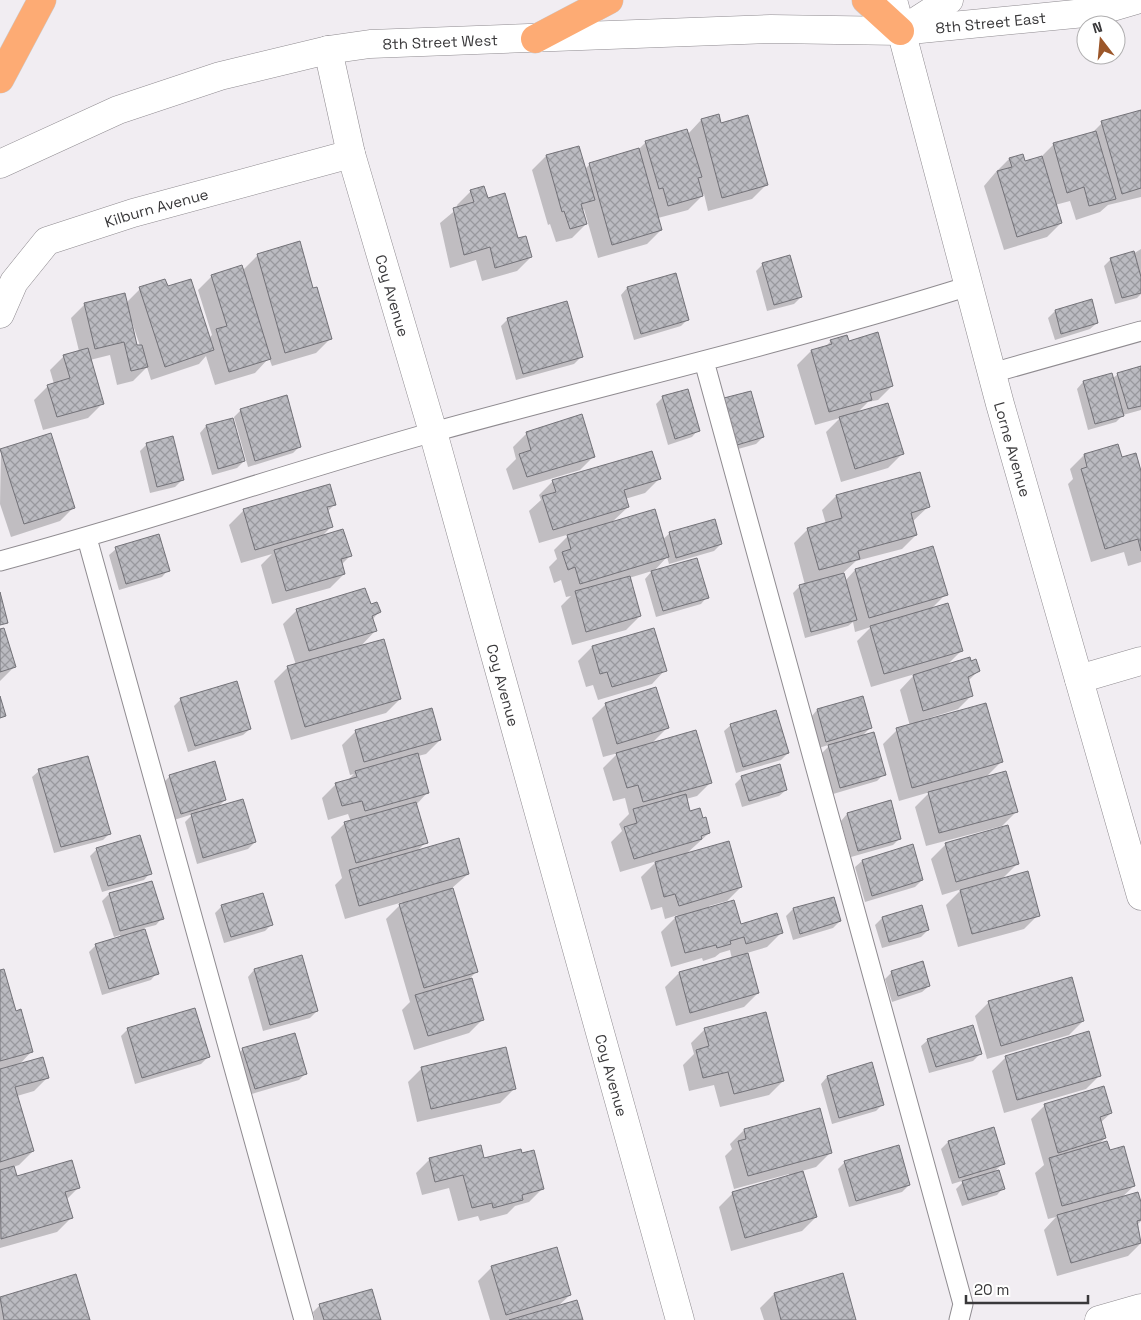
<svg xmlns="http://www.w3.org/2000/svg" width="1141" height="1320" font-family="'Space Grotesk',sans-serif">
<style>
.shadow{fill:#0003;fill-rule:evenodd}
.building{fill:url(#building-cross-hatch);stroke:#737278}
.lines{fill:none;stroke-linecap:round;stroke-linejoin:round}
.service-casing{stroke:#8f8b90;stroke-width:21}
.minor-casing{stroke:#8f8b90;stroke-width:29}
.tertiary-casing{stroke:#8f8b90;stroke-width:29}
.secondary-casing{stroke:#8f8b90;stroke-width:29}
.motorway-casing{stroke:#cccbcc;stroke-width:29}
.service{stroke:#fff;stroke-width:19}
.minor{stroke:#fff;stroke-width:28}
.tertiary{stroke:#fff;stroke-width:28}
.secondary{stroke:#fff;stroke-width:28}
.motorway{stroke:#fdab74;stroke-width:28}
.labels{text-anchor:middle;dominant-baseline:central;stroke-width:4.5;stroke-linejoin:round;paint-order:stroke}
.street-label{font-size:15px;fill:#39383a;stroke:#fff}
</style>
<defs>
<pattern id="building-cross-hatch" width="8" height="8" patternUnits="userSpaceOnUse" patternTransform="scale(1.25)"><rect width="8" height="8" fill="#bbbbc1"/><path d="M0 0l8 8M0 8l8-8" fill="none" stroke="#99999e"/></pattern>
</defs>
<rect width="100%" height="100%" fill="#f1edf2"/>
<path class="shadow" d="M1141,111V197L1108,205L1100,212L1076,220L1070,201L1055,205L1061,223L1047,237L1004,250L984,186L995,173L1009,159L1024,163L1040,158L1054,144L1091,134L1102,123Z
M701,120L720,124L766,185L752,199L708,211L704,194L688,210L658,218L661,230L647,244L598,258L584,209L582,211L586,224L572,238L556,242L550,224L548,225L532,170L546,156L578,147L585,169L590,164L638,150L646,142L688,134Z
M471,191L487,200L531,257L517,271L482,281L476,260L450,268L440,223L458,208L457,205Z
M1141,249V294L1137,298L1115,304L1104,266L1111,259L1133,254Z
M258,255L312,289L330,339L316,353L272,366L269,358L255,373L215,385L206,356L199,364L151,380L147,367L133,381L117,385L110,355L90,360L102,404L88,418L43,430L34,400L48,386L54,384L50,370L64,356L79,351L71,318L85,304L126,303L140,289L167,288L209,338L212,335L198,290L212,276L243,270ZM132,322L140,346L136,347L130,323Z
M763,264L801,297L794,304L767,311L756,271Z
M627,288L688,319L681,326L634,340L621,295Z
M1091,301L1097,323L1090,329L1055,340L1048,318L1055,311Z
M508,319L581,357L574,364L516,380L501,326Z
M831,341L848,342L892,386L878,400L868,402L857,413L902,454L888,468L841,482L826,432L840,418L815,425L797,365L811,351L824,348Z
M1141,367V410L1123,415L1116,422L1088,430L1077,389L1083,382L1112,379L1118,374Z
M663,397L698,430L692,437L668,445L656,404Z
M725,399L763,437L756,444L731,451L718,406Z
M241,410L300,446L293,453L248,467L234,417Z
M206,426L244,461L237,468L212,475L200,433Z
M527,433L594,456L580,470L513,490L506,469L516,459L513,447Z
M147,444L182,480L175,487L150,493L140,451Z
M1117,446L1121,459L1141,475V562L1128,566L1124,552L1091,562L1068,484L1073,479L1070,469L1084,455Z
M1,450L74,507L60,521L11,537L0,504Z
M919,474L928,507L912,522L916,535L902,549L856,561L842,574L845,581L855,570L932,548L946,594L931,609L961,651L946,666L978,671L968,681L972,695L958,709L923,720L924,722L1001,762L985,778L1016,812L1002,826L926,846L915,807L930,792L899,801L883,744L897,730L910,726L900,690L915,674L871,687L857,641L871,627L855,632L853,622L848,626L805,638L793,593L799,587L805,585L794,543L808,529L826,524L822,510L836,496Z
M659,479L645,493L625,499L628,507L611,523L662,540L670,533L721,544L714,551L669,564L667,557L653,572L707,597L701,604L656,617L645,579L652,571L629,578L640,616L626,630L572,645L561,606L571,596L566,597L561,580L554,583L549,567L557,559L554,550L570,534L539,543L529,511L541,500L539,495L553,481Z
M329,485L335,504L327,512L331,527L320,538L350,556L341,565L344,574L330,588L272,604L261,565L272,554L241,563L229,525L243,511Z
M116,549L168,570L162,577L119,590L109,555Z
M370,606L379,612L372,620L375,631L359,648L400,699L386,713L291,740L274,681L288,667L296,665L283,624L297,610Z
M0,630L14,667L0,681Z
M592,647L665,670L652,684L598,700L593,685L586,687L578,661Z
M862,698L870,728L861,737L884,774L877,781L833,794L822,753L831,744L819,748L811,717L817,710Z
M181,699L250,729L243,735L188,752L174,706Z
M606,704L667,728L651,744L711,782L697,796L686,799L690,812L709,833L685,855L741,887L727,901L709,906L710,909L740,926L781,933L767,947L747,953L758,993L744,1007L676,1026L665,987L679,973L732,959L730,950L720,953L715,957L703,961L702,958L671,967L661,932L678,915L665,919L662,907L651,910L641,877L657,861L620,872L611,842L622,831L619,824L629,814L625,798L613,801L603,768L618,753L603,757L592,718Z
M731,725L788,753L781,760L736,773L724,731Z
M356,731L440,740L426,754L418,756L428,792L416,805L426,842L417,851L468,874L452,888L476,972L470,978L483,1019L469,1033L414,1050L402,1010L410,1002L386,919L403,902L345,919L335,885L342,878L331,837L345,823L351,822L348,814L328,820L322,798L336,784L347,781L354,774L350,775L342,745Z
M39,771L110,833L103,840L54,853L32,777Z
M170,776L225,800L217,808L255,842L248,849L197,864L185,822L193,814L174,820L163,783Z
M742,777L786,790L779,796L742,807L735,784Z
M847,814L900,838L893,845L851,857L841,821Z
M1007,827L1017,864L1002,879L1038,915L1024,929L958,947L946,905L962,889L942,895L931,859L945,845Z
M97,849L150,873L144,880L102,892L90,856Z
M862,861L922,880L915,887L865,902L855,867Z
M151,882L162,918L156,925L144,928L157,973L151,980L102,995L89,952L96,945L121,938L120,935L114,937L102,901L109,894Z
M833,898L840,921L833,928L793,940L786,916L793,909Z
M222,906L272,924L265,931L224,943L215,913Z
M921,907L928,930L921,937L882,948L875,925L882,918Z
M254,970L317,1011L310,1018L263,1031L248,977Z
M0,972L32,1051L18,1066L48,1077L34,1091L17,1096L33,1151L19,1165L13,1167L16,1178L78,1188L66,1200L71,1218L57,1232L0,1248Z
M892,972L929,986L922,992L892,1002L885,979Z
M989,1002L1083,1021L1069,1035L987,1059L975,1016Z
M128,1029L208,1057L201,1064L135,1084L121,1036Z
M705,1029L783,1081L769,1095L720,1107L714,1085L689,1091L683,1065L694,1054L691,1043Z
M928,1040L980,1054L973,1061L929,1073L921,1046Z
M243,1049L306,1073L299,1080L248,1095L236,1056Z
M1006,1057L1100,1075L1086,1089L1004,1113L992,1071Z
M422,1068L514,1089L500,1103L417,1122L408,1082Z
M827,1077L883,1104L876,1111L832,1124L821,1084Z
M1045,1105L1111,1113L1100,1123L1105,1138L1097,1146L1109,1152L1134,1186L1121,1198L1141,1207V1221L1137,1225L1141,1243L1128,1256L1057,1276L1044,1230L1056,1217L1048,1219L1035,1173L1044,1165L1031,1119Z
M993,1129L1003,1163L994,1172L1003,1188L997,1195L962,1206L956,1189L965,1180L952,1184L941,1149L948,1142Z
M744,1130L830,1153L816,1167L802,1171L816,1217L802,1231L731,1251L719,1207L733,1193L789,1177V1174L734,1189L725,1156L732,1149L730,1144Z
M430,1159H483L543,1188L529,1202L515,1206L507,1214L480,1221L478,1216L458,1221L449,1188L422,1195L416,1173Z
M845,1162L909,1185L902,1192L849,1207L838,1169Z
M492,1267L570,1295L557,1307L582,1320H490L478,1281Z
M76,1276L89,1320H0V1299Z
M774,1294L854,1320H764L760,1308Z
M320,1305L379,1320H315L313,1312Z"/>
<path class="building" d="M1141,110V188L1122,194L1101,121Z
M719,114L721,123L748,115L768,185L722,198L701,119Z
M687,129L702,177L698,178L703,196L668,206L663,188L659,189L645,141Z
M1096,131L1116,199L1089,206L1084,187L1067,193L1053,143Z
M579,146L595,200L581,204L587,224L570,229L564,211L562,212L546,155Z
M639,148L662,230L612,245L589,163Z
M1023,154L1025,161L1042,156L1062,223L1017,237L997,171L1012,167L1009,158Z
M484,186L488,198L505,193L518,238L526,236L532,257L495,268L490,247L464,255L453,208L474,202L470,190Z
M300,241L313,288L317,287L332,339L285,353L257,254Z
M1134,251L1141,277V293L1122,298L1110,258Z
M790,255L802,297L774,305L762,263Z
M242,265L271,359L229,372L216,329L227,326L211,275Z
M676,273L689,320L641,334L627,287Z
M165,279L168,286L191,279L214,350L165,367L139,287Z
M125,293L137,345H142L148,367L131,371L124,342L95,349L84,303Z
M1092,299L1098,323L1061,334L1055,310Z
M567,301L583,357L523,374L507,318Z
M878,332L893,386L870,393L872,400L829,412L811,350L832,344L830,340L847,335L849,341Z
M88,348L104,404L57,417L47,385L70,378L63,355Z
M1141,366V406L1128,409L1117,373Z
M1112,373L1124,416L1095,424L1083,381Z
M688,389L700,431L675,439L662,396Z
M751,391L764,437L737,445L724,398Z
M287,395L301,447L255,461L240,409Z
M888,403L904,454L855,469L839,417Z
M582,414L595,457L527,477L519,454L531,450L526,432Z
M233,418L245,461L218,469L206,425Z
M51,433L75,508L24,524L0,449Z
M173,436L184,480L157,487L146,443Z
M1118,444L1122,457L1136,453L1141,471V551L1138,539L1105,549L1081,469L1087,467L1084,454Z
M652,451L661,479L624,490L629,507L553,530L542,496L556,492L552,480Z
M920,472L930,507L911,513L917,535L858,551L860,559L819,570L807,528L842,518L836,495Z
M330,484L336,505L327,507L333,527L255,550L243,509Z
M655,509L669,557L580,584L575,567L568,570L562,552L571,549L567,535Z
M715,519L722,544L676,558L669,532Z
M343,529L352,556L341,559L345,574L286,591L274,550Z
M159,534L170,571L126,584L115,547Z
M933,546L948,595L869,618L855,569Z
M697,558L709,598L663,611L651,571Z
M844,573L857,620L811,632L799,585Z
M630,576L641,616L586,632L575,591Z
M365,588L371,604L377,602L381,612L372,616L377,631L309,651L296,609Z
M0,592L8,623L0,625Z
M948,603L963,651L884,674L870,626Z
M4,628L16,667L0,672V629Z
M654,628L667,671L612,687L607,672L600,674L592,646Z
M384,639L401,699L305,727L287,666Z
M970,657L971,661L976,659L980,671L968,677L973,696L923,711L913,675Z
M237,681L251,729L195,746L180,698Z
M656,687L669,728L617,744L605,703Z
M0,696L6,716L0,718Z
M863,696L872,728L826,742L817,709Z
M986,703L1003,762L912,788L896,728Z
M432,708L441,740L364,762L355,730Z
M776,710L789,753L743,767L730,724Z
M696,730L712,783L643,802L638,785L627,788L616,753Z
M874,732L886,775L840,788L828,745Z
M418,753L429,793L365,811L362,801L342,806L335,783L357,777L355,771Z
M88,756L111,834L61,847L38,769Z
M215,761L226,800L181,814L169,775Z
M780,764L787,790L749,801L741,776Z
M1006,771L1018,812L939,833L928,792Z
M686,794L690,811L700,808L703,818L706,817L710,833L701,836L702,839L634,859L624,827L637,823L633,809Z
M243,799L256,842L203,858L191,814Z
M891,800L901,839L858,851L847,813Z
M416,802L428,843L356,863L344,822Z
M1008,825L1019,864L956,882L945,843Z
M140,835L152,874L108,886L96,848Z
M459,838L469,874L359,906L349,870Z
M729,841L742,887L679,906L675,894L664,897L655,862Z
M913,844L923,880L872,896L862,860Z
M1028,871L1040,916L972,934L960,890Z
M152,881L164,919L120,931L109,893Z
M453,888L478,972L424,988L399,904Z
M263,893L273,925L231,937L221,905Z
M834,897L841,921L800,934L793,908Z
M734,900L741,924L777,913L783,933L746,944L744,937L730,941L731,944L717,948L716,945L685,953L675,917Z
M922,905L929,930L889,942L882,917Z
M145,929L159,974L109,989L95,944Z
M748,953L759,993L690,1013L679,972Z
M302,955L318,1011L270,1025L254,969Z
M923,961L930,986L898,996L891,971Z
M4,969L16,1011L21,1009L33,1052L0,1061V970Z
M1072,977L1084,1021L1001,1046L988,1001Z
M472,978L484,1020L428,1036L415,995Z
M195,1008L210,1057L142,1078L127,1028Z
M766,1012L784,1081L734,1094L728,1072L703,1078L696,1050L709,1046L704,1028Z
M973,1025L982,1054L936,1067L927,1039Z
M1089,1031L1101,1076L1017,1100L1005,1056Z
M295,1033L307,1074L255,1089L242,1048Z
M506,1047L516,1089L431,1109L421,1067Z
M43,1057L49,1078L15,1087L34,1151L0,1162V1069Z
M872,1062L884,1105L839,1118L827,1076Z
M1104,1086L1112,1113L1100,1117L1106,1138L1058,1153L1044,1104Z
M820,1108L832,1153L748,1176L738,1141L746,1139L744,1129Z
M994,1127L1005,1164L959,1178L948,1141Z
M1107,1141L1110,1150L1124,1146L1135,1186L1062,1206L1049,1158Z
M481,1145L484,1158L521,1149L522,1153L534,1150L544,1189L522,1195L523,1200L493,1208L492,1203L472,1208L463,1175L435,1182L429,1158Z
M899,1145L910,1185L856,1201L844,1161Z
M72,1160L80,1188L65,1192L73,1218L1,1239L0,1170L14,1166L17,1176Z
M999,1170L1005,1189L968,1200L962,1181Z
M803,1171L817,1217L745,1238L732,1192Z
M1138,1192L1141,1202V1220L1137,1221L1141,1243L1071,1263L1057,1215Z
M557,1247L571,1295L506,1315L491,1266Z
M843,1273L856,1320H781L774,1293Z
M76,1274L90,1320H4L0,1297Z
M372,1289L381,1320H324L319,1304Z
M577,1300L583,1320H509Z"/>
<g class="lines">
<defs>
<path id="service" d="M704,361L963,1304L959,1320
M992,373L1141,331
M87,538L304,1320
M0,561C147,522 290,472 437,431C614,382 794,341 969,286"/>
<g id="minor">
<path id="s1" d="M328,50L351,154L433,432L680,1320"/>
<path id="s2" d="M0,314L14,282L47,241L133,213L351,154"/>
<path d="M1079,679L1141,661"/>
<path d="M1099,1320L1141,1308"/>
</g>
<g id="tertiary">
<path id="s3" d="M0,164L118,110L220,76L328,50L370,44L771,29L900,31"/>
</g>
<g id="secondary">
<path id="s4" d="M893,0L1000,404L1141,896"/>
<path d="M904,29L949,0"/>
<path id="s5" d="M900,31L1095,12L1136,0"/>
</g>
<path id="motorway" d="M866,0L900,31
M535,39L609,0
M0,79L42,0"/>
</defs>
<use href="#service" class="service-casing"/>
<use href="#minor" class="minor-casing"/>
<use href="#tertiary" class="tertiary-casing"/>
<use href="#secondary" class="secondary-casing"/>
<use href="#motorway" class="motorway-casing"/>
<use href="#service" class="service"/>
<use href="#minor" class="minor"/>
<use href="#tertiary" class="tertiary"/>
<use href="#secondary" class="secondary"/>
<use href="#motorway" class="motorway"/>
</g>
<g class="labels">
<g class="street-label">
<text stroke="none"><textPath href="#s5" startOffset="91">8th Street East</textPath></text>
<text stroke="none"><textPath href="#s3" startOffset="461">8th Street West</textPath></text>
<text stroke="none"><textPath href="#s2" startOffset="202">Kilburn Avenue</textPath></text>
<text stroke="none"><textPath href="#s1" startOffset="254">Coy Avenue</textPath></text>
<text stroke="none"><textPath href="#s4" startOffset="465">Lorne Avenue</textPath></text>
<text stroke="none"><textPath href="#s1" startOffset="659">Coy Avenue</textPath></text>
<text stroke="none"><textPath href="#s1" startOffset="1064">Coy Avenue</textPath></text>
</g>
</g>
<g transform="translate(1101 40) rotate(344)"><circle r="24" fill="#ffffff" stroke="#b0afb0"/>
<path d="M0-4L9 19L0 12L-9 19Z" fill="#9b5629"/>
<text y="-8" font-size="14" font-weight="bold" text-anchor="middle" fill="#39383a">N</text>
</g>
<path d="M966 1295v8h122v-8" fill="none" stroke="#39383a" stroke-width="2.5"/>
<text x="974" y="1295" font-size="15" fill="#39383a" stroke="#ffffff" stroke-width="4" paint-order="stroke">20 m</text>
</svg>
